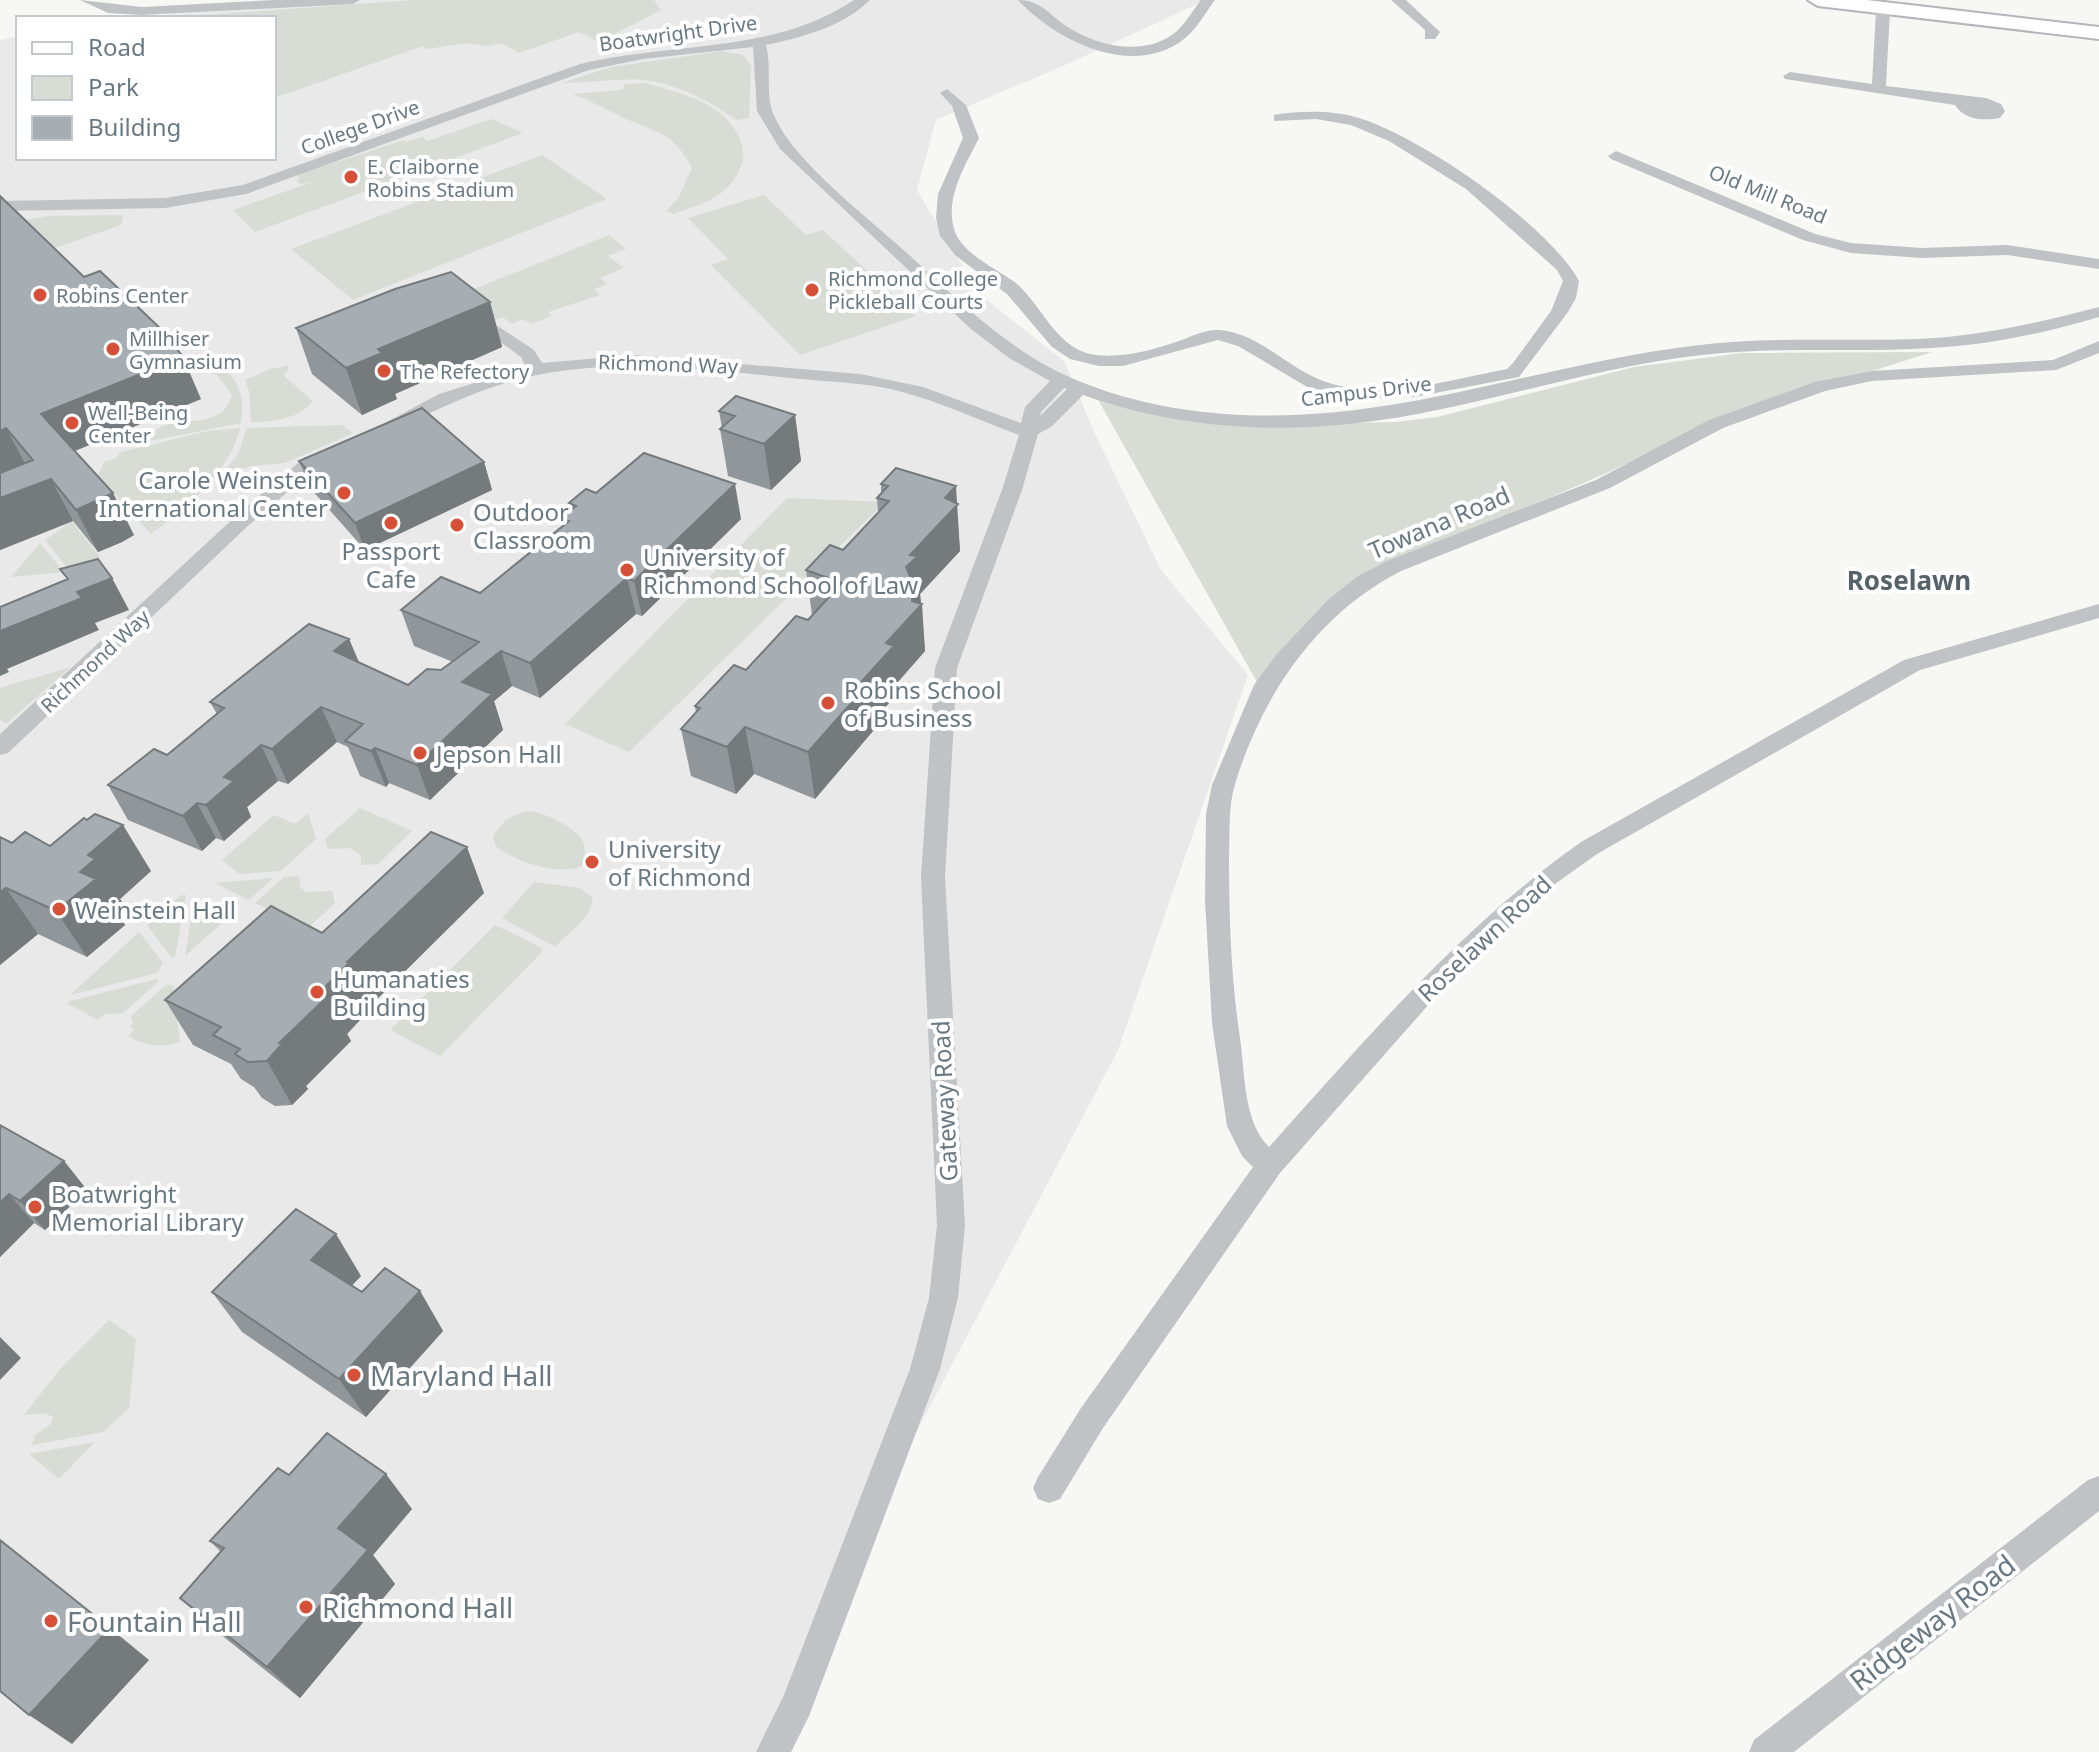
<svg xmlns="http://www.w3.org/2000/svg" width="2099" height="1752" font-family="'Noto Sans',sans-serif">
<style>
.built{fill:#e8e9e8}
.green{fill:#d7dcd4}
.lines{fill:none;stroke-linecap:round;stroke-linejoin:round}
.secondary-casing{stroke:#b1b7bb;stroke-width:4}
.street{fill:#bfc3c6;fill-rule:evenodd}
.secondary{fill:#fff;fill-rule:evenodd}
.wall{fill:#90969a}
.shaded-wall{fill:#757a7d}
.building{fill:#a7aeb3;stroke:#757a7d;stroke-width:2}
.poi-dot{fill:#d55037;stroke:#fff;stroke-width:3}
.labels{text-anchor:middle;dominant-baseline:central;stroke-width:8;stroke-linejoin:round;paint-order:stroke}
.far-street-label{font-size:20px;fill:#697983;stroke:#fff}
.far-poi-label{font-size:20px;fill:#697983;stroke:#fff;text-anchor:start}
.poi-label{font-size:24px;fill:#697983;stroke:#fff;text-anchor:start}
.street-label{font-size:24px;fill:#697983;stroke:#fff}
.neighbourhood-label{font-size:26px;font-weight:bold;fill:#566269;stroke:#fff}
.near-poi-label{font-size:28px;fill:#697983;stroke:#fff;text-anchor:start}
.near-street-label{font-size:28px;fill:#697983;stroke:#fff}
</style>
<rect width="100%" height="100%" fill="#f7f7f4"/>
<path class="built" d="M353,0H1206L1072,62L936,120L917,190L979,294L1064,361L1096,436L1161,570L1248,675L1118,1050L920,1425L828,1619L759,1752H0V40L18,36V158H274V18H126Z"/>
<path class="green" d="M415,0H654L661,10L599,42L579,32L519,53L501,43L487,46L465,43L428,49L423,46L274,98V18H164Z
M722,51L743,55L751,66L749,118L737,120C709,101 678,84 644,80C618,78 589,83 562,83L611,67Z
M647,83C670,91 698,96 717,111C750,137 752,168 720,194C708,203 689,208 674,214L666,211L679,197L692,168C673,132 658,133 624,118C607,110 591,101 573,94L622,90L625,84Z
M491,119L523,133L255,232L233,210L315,181L301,184L296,181L300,179L297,175L404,140L407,142L422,137L428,141Z
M542,155L607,199L353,300L291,249Z
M764,195L806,235L823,230L916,316L800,355L711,265L728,259L688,218Z
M123,215L122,223L118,226L55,248L21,221L48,216Z
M609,235L626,249L608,256L624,268L600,278L607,284L594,289L600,295L548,312L551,316L531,324L523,319L512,324L503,317L481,327L419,311Z
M1932,352L1719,420L1602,475L1353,583L1257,682L1096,396L1256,425L1395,422L1437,417L1634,367L1742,353Z
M287,365L289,368L284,376L313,401C299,419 274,422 251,422L249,391L245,380L275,367L277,369Z
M220,367C242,380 244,400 241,423L140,443C148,436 156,428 166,425C190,419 224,426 232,395L218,376L209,371Z
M342,425L353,433L285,463L250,466L220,478L239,452L247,428Z
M240,428C229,473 187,508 151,534L98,476L104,462L116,458L121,452L208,431Z
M787,498L885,502L629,752L565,724Z
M72,522L100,557L69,570L45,540C56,534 60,527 72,522Z
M40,543L64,572L11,577Z
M71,667L6,724L0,719V688Z
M360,808L412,831L378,864L361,865V856L350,848L328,849L325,839Z
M531,811C546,814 574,826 582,840C587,848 584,858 582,866C559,876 514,862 496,846L493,837C501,821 514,813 531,811Z
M308,813L316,839L281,871L239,874L222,860L274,815L295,824Z
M299,876L300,887L306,892L332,891L335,903L307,929L255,903L284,877Z
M273,878L249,900L215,883Z
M534,882L580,888L592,897C595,915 567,934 555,947L502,918Z
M182,895H186L175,957L172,958L147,925Z
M194,899L221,924L185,956Z
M495,925L542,948V952L440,1056L392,1031V1028Z
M139,932L163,963L157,973L70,995Z
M157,979L159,981L123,1013L105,1014L98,1020L68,1004L70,1001Z
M166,985H173L180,1042C163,1049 143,1045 128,1036L134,1030L130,1027L133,1023L131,1016Z
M109,1320L136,1339L129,1408L103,1432L32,1445L35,1435L51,1424L53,1417L45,1413L24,1415L61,1368Z
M95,1442L59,1479L29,1454Z"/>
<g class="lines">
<defs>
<path id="secondary" d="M1808,0H1867L2099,27V39L1818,6Z"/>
</defs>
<use href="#secondary" class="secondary-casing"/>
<path class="street" d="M80,0L142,7L275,0H360L353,4L142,15L108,13Z
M854,0H870C843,27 802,37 766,45C772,66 765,93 773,113C792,163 880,226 920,265C957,300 995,335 1038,361C1081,386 1131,401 1181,409C1363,437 1516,368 1691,346C1772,335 1854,343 1935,338C1991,334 2045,321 2099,307V317C2045,333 1989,345 1932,348C1856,353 1779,346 1702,355C1594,367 1489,404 1381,420C1281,435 1179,429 1083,395L1051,427L1038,434L1022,490L957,668L945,877L965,1225L958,1298L940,1369L809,1716L791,1752H756L784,1695L910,1369L929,1298L937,1225L921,877L935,668L1002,490L1019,435C979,420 940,402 899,391C864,382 827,382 790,378C708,369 625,359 542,374C492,383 446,405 401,427L394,429L385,423L439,394L526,367L521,357L484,330L481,326L490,321L534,350L542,363L635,355L860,374L923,387L1021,423L1025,407L1050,381L1009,358L971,329L780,149L757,111L753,47L643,59L589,70L246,194L165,208L0,211V201L165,198L243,185L580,64C671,42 774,54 854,0ZM1064,388L1067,389L1040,416L1041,412Z
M1018,0C1040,0 1049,14 1066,26C1098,47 1147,58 1178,30C1187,21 1193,10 1201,0H1215C1205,13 1197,29 1184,39C1133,79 1056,41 1018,0Z
M1391,0H1406L1440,32L1435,39H1425V30Z
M1883,6L1890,10L1886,86L1986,98L2001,104L2005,111L2000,118C1984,121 1964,120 1955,105L1785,79L1783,76L1790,72L1872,84L1876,10Z
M947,89L966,105L979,138C965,166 945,197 954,229C961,254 998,269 1017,284C1043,307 1058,351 1096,355C1124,358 1153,350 1179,341C1192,336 1206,329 1220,330C1258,334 1283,363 1316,378C1375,404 1448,380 1507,369L1513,363L1551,311L1563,281L1557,270L1466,189L1389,141L1351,125L1316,119L1274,121V115L1279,114C1307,111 1332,110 1359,118C1421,137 1548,224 1579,281L1576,298L1568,312L1519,377L1414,397L1364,399L1309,388L1238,346L1218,340L1123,366H1099L1070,359L1052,347L1007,294L956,256L940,236L936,218L938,194L963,138L952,106L940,93Z
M1616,151L1815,234L1851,243L1922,248L2007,245L2099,259V269L2007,255L1922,258L1851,253L1803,240L1611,159L1608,156Z
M2099,341V353L2056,370L1872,381L1825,391L1723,428L1610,488L1401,571C1317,614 1262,695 1235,784C1228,807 1230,833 1229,857C1229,917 1231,979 1240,1038C1245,1072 1243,1122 1269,1147C1366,1039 1462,926 1581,842L1904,660L2099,604V618L1920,670L1597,854L1555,884L1430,1003L1280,1173L1103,1428L1060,1499L1049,1503L1038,1499L1033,1488L1038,1477L1081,1408L1253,1167L1242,1156L1227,1126L1212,1023L1205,900L1206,814L1212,785L1254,685L1276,655L1329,599L1358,576L1387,561L1596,480L1709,420L1815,382L1872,371L2053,360Z
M329,449L338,455L319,465L250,524L8,753L0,755V734L236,516L305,457Z
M2099,1476V1511L1794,1752H1749L1754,1740L2088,1480Z"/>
<use href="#secondary" class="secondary"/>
</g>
<path class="wall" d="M0,196L201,399L75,451L134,535L122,542L98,552L73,521L0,550Z
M490,302L502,347L395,394L397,399L362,415L312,374L296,328Z
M719,411L795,415L801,461L771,490L728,476L720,429L722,428Z
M299,461L484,462L492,490L365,550L310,488Z
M881,484L956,503L960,551L920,594L925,651L897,683L898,693L872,722L873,731L815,799L754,774L736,794L691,776L681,729L696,712L695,706L746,670L812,615L806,570L843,550L878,512L877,498L881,493Z
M596,493L741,519L642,616L636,614L540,698L512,686L494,701L503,730L430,800L389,783L386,787L360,776L348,747L337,742L288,784L278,781L247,807L251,817L224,841L216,838L202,851L128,820L108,785L167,755L217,714L210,702L349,639L359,662L408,685L441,670L453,662L414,646L401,610L480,593L563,526L561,518L570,511L569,503Z
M0,837L12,843L50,846L151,871L120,899L124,905L116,912L125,925L87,957L38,934L0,965Z
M484,893L370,1006L371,1008L347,1034L351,1041L306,1086L308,1089L292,1105L275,1106L262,1098L254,1087L241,1079L231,1064L193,1045L165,1000L322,933Z
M0,1125L64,1161L87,1190L45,1230L34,1223L0,1257Z
M361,1276L351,1286L362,1292L420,1291L443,1331L366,1417L242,1332L212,1292Z
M289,1475L412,1509L373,1555L395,1584L300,1698L215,1630L180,1598L221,1552L210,1541Z"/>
<path class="shaded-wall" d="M490,302L502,347L395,394L397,399L362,415L346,368L378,349Z
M183,357L201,399L62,456L41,414Z
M795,415L801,461L771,490L764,444Z
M6,428L29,471L0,482V431Z
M484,462L492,490L365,550L355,523Z
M51,479L73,521L0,550V498Z
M735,484L741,519L642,616L634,581Z
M956,486L960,551L920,594L921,603L915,609L922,604L925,651L897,683L898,693L872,722L873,731L815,799L808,752L862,681L886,643L910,555L945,498Z
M113,493L134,535L122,542L98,552L76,510Z
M112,578L129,610L95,623L99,630L7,669L0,658V631L77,592Z
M627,578L636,614L540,698L530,663Z
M349,639L364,675L334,651Z
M501,651L512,686L494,701L503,730L430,800L417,765L462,682Z
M0,658L9,672L0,676Z
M321,707L337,742L288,784L272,749Z
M745,727L754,774L736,794L727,747Z
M261,745L278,781L247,807L251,817L224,841L206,805L224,777Z
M375,748L389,783L386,787L371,751Z
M197,803L216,838L202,851L183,816Z
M123,825L151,871L120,899L124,905L116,912L125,925L87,957L56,911L80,872L88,855Z
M467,847L484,893L370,1006L371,1008L347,1034L351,1041L306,1086L308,1089L292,1105L267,1061L320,992L347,962Z
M6,888L38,934L0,965V892Z
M64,1161L87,1190L45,1230L20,1201Z
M9,1194L34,1223L0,1257V1203Z
M336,1234L361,1276L338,1300L311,1260Z
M420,1291L443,1331L366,1417L339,1379Z
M0,1337L21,1358L0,1380Z
M386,1474L412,1509L373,1555L395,1584L300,1698L267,1667L338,1528Z
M110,1628L149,1660L72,1744L29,1715Z"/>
<path class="building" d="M0,196L84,277L100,271L164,332L183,357L41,414L113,493L100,499L76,510L51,479L0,498V473L33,460L6,428L0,431Z
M451,272L490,302L378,349L382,353L346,368L296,328L395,289Z
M736,396L795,415L764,444L720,429L735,416L719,411Z
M422,408L484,462L355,523L299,461Z
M644,453L735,484L634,581L627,578L530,663L501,651L462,682L492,694L417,765L375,748L371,751L345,741L363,724L321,707L272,749L261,745L224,777L234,781L206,805L197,803L183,816L108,785L154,749L167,755L224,708L210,702L309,624L349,639L334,651L408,685L427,669L441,670L479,642L401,610L441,577L480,593L569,521L561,518L576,506L569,503L586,489L596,493Z
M896,468L956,486L945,498L958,504L910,555L918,556L906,567L913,584L912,601L922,604L886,643L894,646L862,681L868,684L808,752L745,727L727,747L681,729L700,708L695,706L734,665L746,670L796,616L808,620L842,583L806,570L830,545L843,550L889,501L877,498L888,486L881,484Z
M98,559L112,578L77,592L82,598L0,631V607L68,579L60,569Z
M95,814L123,825L88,855L95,859L80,872L96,879L56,911L6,888L0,892V837L12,843L25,832L50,846L84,818L87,820Z
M431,832L467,847L347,962L349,963L320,992L327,997L279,1043L282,1044L267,1061L248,1062L235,1054L240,1049L213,1035L221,1027L165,1000L271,906L322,933Z
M0,1125L64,1161L20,1201L9,1194L0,1203Z
M296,1209L336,1234L311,1260L362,1292L385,1268L420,1291L339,1379L212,1292Z
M327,1433L386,1474L338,1528L368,1550L267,1667L180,1598L224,1548L210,1541L278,1468L289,1475Z
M0,1540L110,1628L29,1715L0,1691Z"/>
<g class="poi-dot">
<circle cx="351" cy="177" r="8"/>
<circle cx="812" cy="290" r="8"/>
<circle cx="40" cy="295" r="8"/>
<circle cx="113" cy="349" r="8"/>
<circle cx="384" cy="371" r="8"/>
<circle cx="72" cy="423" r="8"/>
<circle cx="344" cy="493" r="8"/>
<circle cx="391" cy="523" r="8"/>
<circle cx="457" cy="525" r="8"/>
<circle cx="627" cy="570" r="8"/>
<circle cx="828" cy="703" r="8"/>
<circle cx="420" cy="753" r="8"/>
<circle cx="592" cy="862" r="8"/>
<circle cx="59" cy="909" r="8"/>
<circle cx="317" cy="992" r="8"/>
<circle cx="35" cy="1207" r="8"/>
<circle cx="354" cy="1375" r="8"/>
<circle cx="306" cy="1607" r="8"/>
<circle cx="51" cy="1621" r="8"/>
</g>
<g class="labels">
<g class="far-street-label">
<text transform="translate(678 33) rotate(-8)">Boatwright Drive</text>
<text transform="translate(360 127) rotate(-20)">College Drive</text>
<text transform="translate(1768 194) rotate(22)">Old Mill Road</text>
<text transform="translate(668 364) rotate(2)">Richmond Way</text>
<text transform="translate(1366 391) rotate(-7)">Campus Drive</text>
<text transform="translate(95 661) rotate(-43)">Richmond Way</text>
</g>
<g class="far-poi-label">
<text x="367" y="166">E. Claiborne<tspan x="367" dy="23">Robins Stadium</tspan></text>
<text x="828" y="278">Richmond College<tspan x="828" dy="23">Pickleball Courts</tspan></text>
<text x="56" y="295">Robins Center</text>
<text x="129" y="338">Millhiser<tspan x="129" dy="23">Gymnasium</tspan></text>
<text x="400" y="371">The Refectory</text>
<text x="88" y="412">Well-Being<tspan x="88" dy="23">Center</tspan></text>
</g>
<g class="poi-label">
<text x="328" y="479" text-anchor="end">Carole Weinstein<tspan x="328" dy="28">International Center</tspan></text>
<text x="473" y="511">Outdoor<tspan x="473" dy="28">Classroom</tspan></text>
<text x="391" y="550" text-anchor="middle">Passport<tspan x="391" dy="28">Cafe</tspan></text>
<text x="643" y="556">University of<tspan x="643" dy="28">Richmond School of Law</tspan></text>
<text x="844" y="689">Robins School<tspan x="844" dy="28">of Business</tspan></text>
<text x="436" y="753">Jepson Hall</text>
<text x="608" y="848">University<tspan x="608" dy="28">of Richmond</tspan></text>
<text x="75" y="909">Weinstein Hall</text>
<text x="333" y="978">Humanaties<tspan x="333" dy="28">Building</tspan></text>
<text x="51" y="1193">Boatwright<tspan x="51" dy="28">Memorial Library</tspan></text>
</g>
<g class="street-label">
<text transform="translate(1439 522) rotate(-23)">Towana Road</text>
<text transform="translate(1484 938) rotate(-43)">Roselawn Road</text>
<text transform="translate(944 1101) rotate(-93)">Gateway Road</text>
</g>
<g class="neighbourhood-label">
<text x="1909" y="580">Roselawn</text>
</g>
<g class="near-poi-label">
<text x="370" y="1375">Maryland Hall</text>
<text x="322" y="1607">Richmond Hall</text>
<text x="67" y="1621">Fountain Hall</text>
</g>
<g class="near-street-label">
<text transform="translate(1932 1622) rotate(-38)">Ridgeway Road</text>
</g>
</g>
<rect x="16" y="16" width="260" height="144" fill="#ffffff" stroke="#c3c9cd" stroke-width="2"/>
<rect x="32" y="42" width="40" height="12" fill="#ffffff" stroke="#c3c9cd" stroke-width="2"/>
<text x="88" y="56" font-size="24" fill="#697983">Road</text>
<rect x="32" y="76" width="40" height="24" fill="#d7dcd4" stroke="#c3c9cd" stroke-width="2"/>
<text x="88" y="96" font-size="24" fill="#697983">Park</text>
<rect x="32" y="116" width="40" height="24" fill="#a7aeb3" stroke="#c3c9cd" stroke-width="2"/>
<text x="88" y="136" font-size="24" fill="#697983">Building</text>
</svg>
